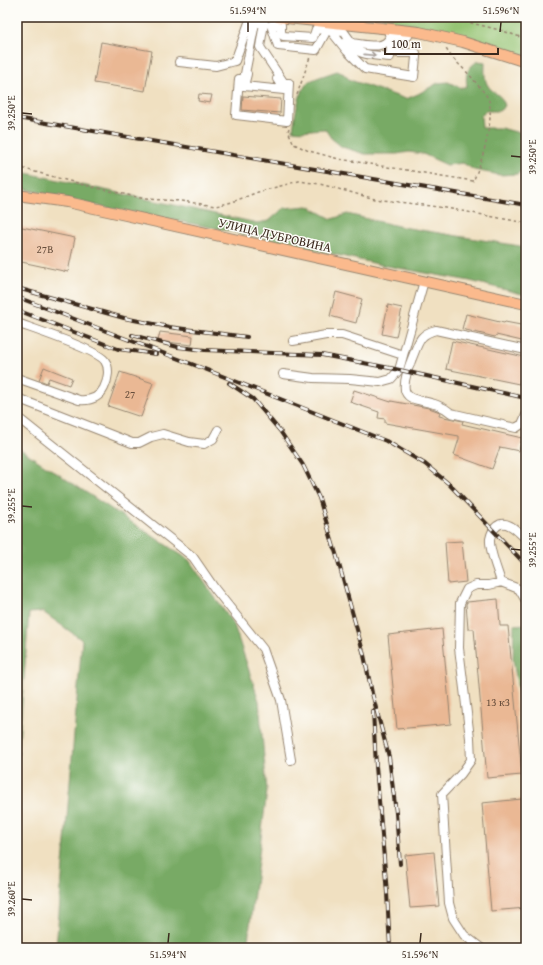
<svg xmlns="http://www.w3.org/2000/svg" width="543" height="965" font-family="'Gentium Book Plus',serif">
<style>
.green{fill:#95c473;stroke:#687748}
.forest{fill:#78aa65;stroke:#5a6a42}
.building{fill:#eab894}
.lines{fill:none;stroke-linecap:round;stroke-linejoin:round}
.minor-casing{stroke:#968570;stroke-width:10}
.major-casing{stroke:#968570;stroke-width:12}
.path{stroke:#968570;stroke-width:1.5;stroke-dasharray:3 3;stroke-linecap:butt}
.minor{stroke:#fff;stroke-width:8}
.major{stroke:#fbba8d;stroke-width:10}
.rail-casing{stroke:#3b2a1e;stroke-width:4}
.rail{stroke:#fdfcf7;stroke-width:2.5;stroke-dasharray:8;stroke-linecap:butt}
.oneway{stroke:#a79f9a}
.ticks{fill:none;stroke:#3b2a1e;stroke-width:1.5}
.labels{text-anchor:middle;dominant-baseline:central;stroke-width:3;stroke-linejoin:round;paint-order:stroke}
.number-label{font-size:11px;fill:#674e3c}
.street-label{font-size:13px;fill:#3b2a1e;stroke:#fdfcf7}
.neatline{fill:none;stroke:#3b2a1e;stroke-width:1.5}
.ticks-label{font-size:10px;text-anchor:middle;fill:#3b2a1e}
</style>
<rect width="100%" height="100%" fill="#fdfcf7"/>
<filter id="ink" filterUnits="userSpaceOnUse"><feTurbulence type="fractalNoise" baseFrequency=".025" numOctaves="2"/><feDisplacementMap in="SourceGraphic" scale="8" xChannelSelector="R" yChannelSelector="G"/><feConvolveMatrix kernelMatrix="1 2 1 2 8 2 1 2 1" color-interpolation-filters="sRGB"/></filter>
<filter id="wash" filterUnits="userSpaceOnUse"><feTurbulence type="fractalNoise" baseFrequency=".012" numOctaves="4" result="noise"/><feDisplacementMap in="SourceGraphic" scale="16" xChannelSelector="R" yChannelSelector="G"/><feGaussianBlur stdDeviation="0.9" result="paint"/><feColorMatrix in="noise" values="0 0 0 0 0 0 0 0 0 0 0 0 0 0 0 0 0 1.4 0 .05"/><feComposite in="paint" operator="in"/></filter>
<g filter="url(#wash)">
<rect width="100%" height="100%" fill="#f0e0c1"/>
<path class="green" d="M382,17H526V55L434,28L387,22Z"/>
<path class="forest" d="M478,61L485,62C485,69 484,78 487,84C492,94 502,93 505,106L499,111H485L481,116L482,128H501L520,133C524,143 530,157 524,168C523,170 519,173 517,174L500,175L474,170L463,163L447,165L423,154L409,152L397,154H365L342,147L331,138L325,129C314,129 304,132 293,130C295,117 298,89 310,81C318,77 329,74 337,71L344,74L350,80L406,99L418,94L438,83L448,82L461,88L467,86C465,74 467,68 478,61Z
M17,171L257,223L269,221L284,208L308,206L332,219L347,214L402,227L526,247V295L470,281L382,265L220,229L94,205L17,187Z
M17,447L189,560L234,625L259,701L267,791L247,948H56L82,640L43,612L29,613L17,768Z
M526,624V775L524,759L525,733L513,659L514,625Z"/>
<g id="blocks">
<path class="building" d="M101,42L152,51L145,91L94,83Z
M199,94L212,95L210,103L198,101Z
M243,96L281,99L280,113L242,110Z
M17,226L75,238L68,272L17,261Z
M336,292L362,299L356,323L330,316Z
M388,305L402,308L396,337L382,334Z
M466,314L504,323L505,322L526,326V342L496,335L495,337L462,329Z
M160,332L193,336L192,345L158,341Z
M452,341L525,357L519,384L446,369Z
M44,367L72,378L69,385L49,378L47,383L39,380Z
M120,372L153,383L141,417L108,406Z
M354,390L391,402V401L429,408L440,412L439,416L463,421L462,424L522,438L519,451L500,447L492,469L454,455L459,439V436L385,423V419L378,418L379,412L350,402Z
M462,541L466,582L448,584L445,542Z
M498,599L500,626H508L522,775L487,778L474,629H468L466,604L467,602Z
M442,629L451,724L397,729L388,635Z
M522,799L526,840V908L491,911L482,803Z
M434,852L439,906L410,908L405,855Z"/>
</g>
</g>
<g filter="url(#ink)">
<use href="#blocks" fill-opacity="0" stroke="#968570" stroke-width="1"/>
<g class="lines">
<defs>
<path id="minor" d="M255,23H264L260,47L284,83H289L287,121L236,115L239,79H244Z
M271,25H281V32L283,36L313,38L316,29L327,30L316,50L278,46Z
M331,31L344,32L352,43C364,44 384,51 390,37L389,34L408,36L398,45L397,53H416V57L414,77L365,69L347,51Z
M346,42C357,56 374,55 390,57L391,46L399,37
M179,62L216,66L235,61L251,17
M247,74L244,86L284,90L277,79
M17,323C33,329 98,350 105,361C110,368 108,380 104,388C99,398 90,401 79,400L17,378
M293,341L326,335H342L403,355
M526,350L436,330C420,334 419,341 413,356C388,416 424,390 451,413L516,428L522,424L526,415
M283,374L313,378L350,379L380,382L391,379L399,370L424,281
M17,398L132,443H139L151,437L163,434L189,442L204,444L213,439L218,430
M17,417L193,557L215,589L263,649L281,700L291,760
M501,582C498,571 489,551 490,539C491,534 493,529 497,526C507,518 519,533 526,539
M481,948L464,935L453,918L449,903L442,794L461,774L471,760L470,738L459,648L460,603L467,589L476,585H489L501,582L519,589L526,601"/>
<path id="major" d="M278,17L419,32L463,42L526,62
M17,195L67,202L526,304"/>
</defs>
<use href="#minor" class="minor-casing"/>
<use href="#major" class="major-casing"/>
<path class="path" d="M447,17L500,30L526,39
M297,95L310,57
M289,128L288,131L294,144L309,151L339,159L473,181C482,163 494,121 489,101C488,96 477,84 473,79C464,68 452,60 445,47
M17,167L84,185L145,199L181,201L216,206L232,202L258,192L299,181L320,184L375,199L446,208L526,223"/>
<use href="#minor" class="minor"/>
<use href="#major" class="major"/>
<defs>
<path id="rail" d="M17,118L526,205
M17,288L124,318L169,327L247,337
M17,297L197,366L386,441L425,464L449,484L526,565
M17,310L118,349L156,354
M132,335L178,347L205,350L322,355L395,369L521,397
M229,383L253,399L280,431L303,465L319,498L337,557L364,655L372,693L389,757L396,813L400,864
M373,711L376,766L387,893L390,948"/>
</defs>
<use href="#rail" class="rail-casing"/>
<use href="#rail" class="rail"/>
</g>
<defs><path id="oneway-shaft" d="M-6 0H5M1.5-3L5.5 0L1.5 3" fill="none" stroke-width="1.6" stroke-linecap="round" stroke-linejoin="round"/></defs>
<use class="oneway" href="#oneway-shaft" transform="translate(370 55) rotate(6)"/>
</g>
<path class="ticks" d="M248,32V22M500,32L501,22M22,113L32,114M511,156L521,157M22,506L32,507M511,549L521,550M22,899L32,900M168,943L169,933M420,943L421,933"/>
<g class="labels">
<g class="number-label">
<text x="45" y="249">27В</text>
<text x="130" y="394">27</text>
<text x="498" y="702">13 к3</text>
</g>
<g class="street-label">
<text transform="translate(275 235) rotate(13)">УЛИЦА ДУБРОВИНА</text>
</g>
</g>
<rect width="543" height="965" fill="none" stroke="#fdfcf7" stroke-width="44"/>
<path d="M385 48v6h113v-6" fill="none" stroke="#3b2a1e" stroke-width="2"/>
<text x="391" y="48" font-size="12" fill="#3b2a1e" stroke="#fdfcf7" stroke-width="3" paint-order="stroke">100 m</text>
<rect x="22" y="22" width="499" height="921" class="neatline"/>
<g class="ticks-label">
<text x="248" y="14">51.594°N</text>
<text x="501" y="14">51.596°N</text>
<text transform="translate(11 113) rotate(-90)" y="4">39.250°E</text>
<text transform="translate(532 157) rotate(-90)" y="4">39.250°E</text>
<text transform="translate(11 506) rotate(-90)" y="4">39.255°E</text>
<text transform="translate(532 550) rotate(-90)" y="4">39.255°E</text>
<text transform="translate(11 899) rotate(-90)" y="4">39.260°E</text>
<text x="168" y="958">51.594°N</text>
<text x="420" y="958">51.596°N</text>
</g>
</svg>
